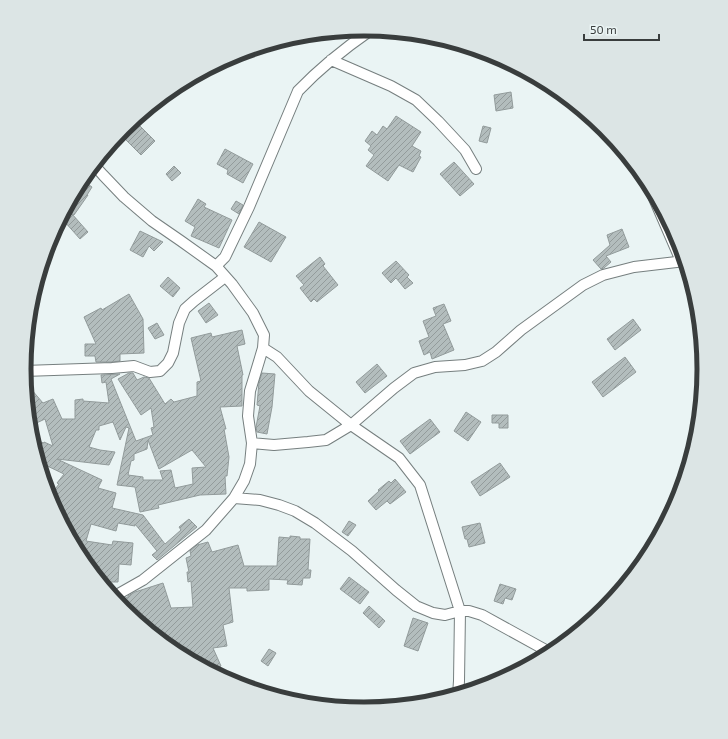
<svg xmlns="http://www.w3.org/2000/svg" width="728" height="739" font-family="'Exo 2',sans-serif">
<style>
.building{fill:url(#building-hatch);stroke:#929b9b;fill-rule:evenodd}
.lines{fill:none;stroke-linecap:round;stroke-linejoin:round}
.street-casing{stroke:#767f7f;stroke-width:12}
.street{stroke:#fff;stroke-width:10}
.rim{fill:none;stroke:#393d3d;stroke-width:5}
</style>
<defs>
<pattern id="building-hatch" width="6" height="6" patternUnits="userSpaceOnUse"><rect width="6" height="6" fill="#b3bdbd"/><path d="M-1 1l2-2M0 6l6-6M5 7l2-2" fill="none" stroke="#939b9b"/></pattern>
</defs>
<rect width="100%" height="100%" fill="#eaf4f4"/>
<path class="building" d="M511,92L513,108L496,111L494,95Z
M396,116L421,132L412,146L421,151L419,156L421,157L413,172L399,165L388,181L366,166L374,155L368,150L371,146L365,141L372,131L377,135L383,126L387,129Z
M136,122L155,141L141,155L122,136Z
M483,126L491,128L487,143L479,141Z
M225,149L253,164L243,183L227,174L228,170L217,164Z
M454,162L474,184L460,196L440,174Z
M174,166L181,173L172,181L166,174Z
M82,180L92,187L87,195H88L74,215L66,210Z
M198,199L206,204L204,207L232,220L219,248L191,236L195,227L185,221Z
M236,201L243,205L239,214L231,209Z
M72,214L88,232L80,239L64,221Z
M259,222L286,237L271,262L244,247Z
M622,229L629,247L606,256L611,262L604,268L601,269L593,260L610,245L607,235Z
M140,231L163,242L154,251L149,246L143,257L130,250Z
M320,257L325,264L323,266L338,285L317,302L314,299L311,302L300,288L304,285L296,276Z
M396,261L409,275L407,277L413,283L405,289L396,278L391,283L382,273Z
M168,277L180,288L173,297L160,286Z
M129,294L143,319L144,353L120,354V361L112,362H96L95,356H85V344H96L84,317L101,308L102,310Z
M209,303L218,315L206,323L198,311Z
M444,304L451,321L443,324L454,350L432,359L430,352L424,355L419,341L429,337L423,321L436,316L433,308Z
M633,319L641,330L615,350L607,339Z
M157,323L164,335L155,339L148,328Z
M242,330L245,344L237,346L243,375H242V406L220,407L226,429H224L229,457L227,476H225L226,494L200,495L158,505L159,508L140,512L135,487L117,485L129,428L126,427L120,440L113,422L99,426V430H96L89,447L100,450L115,452L109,465L57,459L102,480L98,488L116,493L112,508L143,515L165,544L181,530L179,527L189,519L197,527L157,560L152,555L157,551L135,524V526L118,523L116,531L91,524L86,541L112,545L113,541L133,543L131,565L119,564L118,582H100L85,562V557L80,556L50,499L49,497L59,484L57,483L64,474L39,462L41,457L36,455L32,439L44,443V442L53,446L45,419L30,426L25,382L43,403L53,399L62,419H75V400L83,399V401L109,403L106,382L102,383L101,375L120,374L111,379L136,441L153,435L151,428L154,427L151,408L141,415L118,379L129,373H133L137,380L144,377L149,378L165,404L171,399L174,402L197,396V382L201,381L191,338L211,333L212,337ZM148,440L159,469L192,450L206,467L192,468L193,484L175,488L171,470L160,471L163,480H143V477L128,475L131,461L134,460V454L147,449Z
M625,357L636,372L603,397L592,382Z
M377,364L387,376L365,393L356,382Z
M262,373L275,374L272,407L267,434L257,432L256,427L260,406L257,405L259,382Z
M466,412L481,422L468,441L454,431Z
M492,415H508V428H499V423H492Z
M430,419L440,432L410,454L400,441Z
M500,463L510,477L480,496L471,482Z
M395,479L406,492L390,504L387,501L376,510L368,501L379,491L378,490L389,481L391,483Z
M349,521L356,525L348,536L342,532Z
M480,523L485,543L469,547L467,539H465L462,527Z
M290,536L300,537V539H310L308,570H311L310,578H303L302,585L287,584L288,580L269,579V590L247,591V588H229L233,622L223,625L227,646L213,648L221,666L210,671L175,652L139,622L136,613L133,614L132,608L124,610L117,602L123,599L128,597V596L135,592L163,583L171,608L193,607L191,581L188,582L187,572H189L186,558L191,556L190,551L197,545L208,542L212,552L238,545L244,566H277L279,537L290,538Z
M349,577L369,592L360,604L340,589Z
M500,584L516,589L512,600L505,598L503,604L494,601Z
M369,606L385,621L379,628L363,613Z
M413,618L428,623L418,651L404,646Z
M269,649L276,653L268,666L261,661Z"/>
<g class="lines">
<defs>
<path id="street" d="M331,60L391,86L416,100L438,121L465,150L476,169
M94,165L103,175L124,197L152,221L181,241L216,266L232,284L253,313L264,335L263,348L250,391L248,416L252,443L250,464L244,481L234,498L206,530L143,580L113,597
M646,180L681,261
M216,266L225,257L249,207L298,91C320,68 345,48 371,30
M263,348L277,357L309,391L351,425L399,458L420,485L460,611L459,681L458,695
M24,371L112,368L134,366L150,372L160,371L168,363L173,353L179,323L185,309L194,301L225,277
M252,443L274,445L308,442L326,440L351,425L394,388L414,373L435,367L465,365L482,361L496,352L521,330L583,285L603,275L634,267L685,261
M234,498L260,500L279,505L295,511L315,523L352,551L396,590L416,606L433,613L445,615L460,611H469L482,615L551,653"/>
</defs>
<use href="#street" class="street-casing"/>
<use href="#street" class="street"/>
</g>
<path d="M0 0H728V739H0ZM31 369a333 333 0 1 1 666 0a333 333 0 1 1-666 0Z" fill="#dce5e5" fill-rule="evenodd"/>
<path class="rim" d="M31 369a333 333 0 1 1 666 0a333 333 0 1 1-666 0Z"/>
<path d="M584 34v6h75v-6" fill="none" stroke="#393d3d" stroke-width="2"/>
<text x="590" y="34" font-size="12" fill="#393d3d" stroke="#eaf4f4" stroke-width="3" paint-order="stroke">50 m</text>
</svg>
